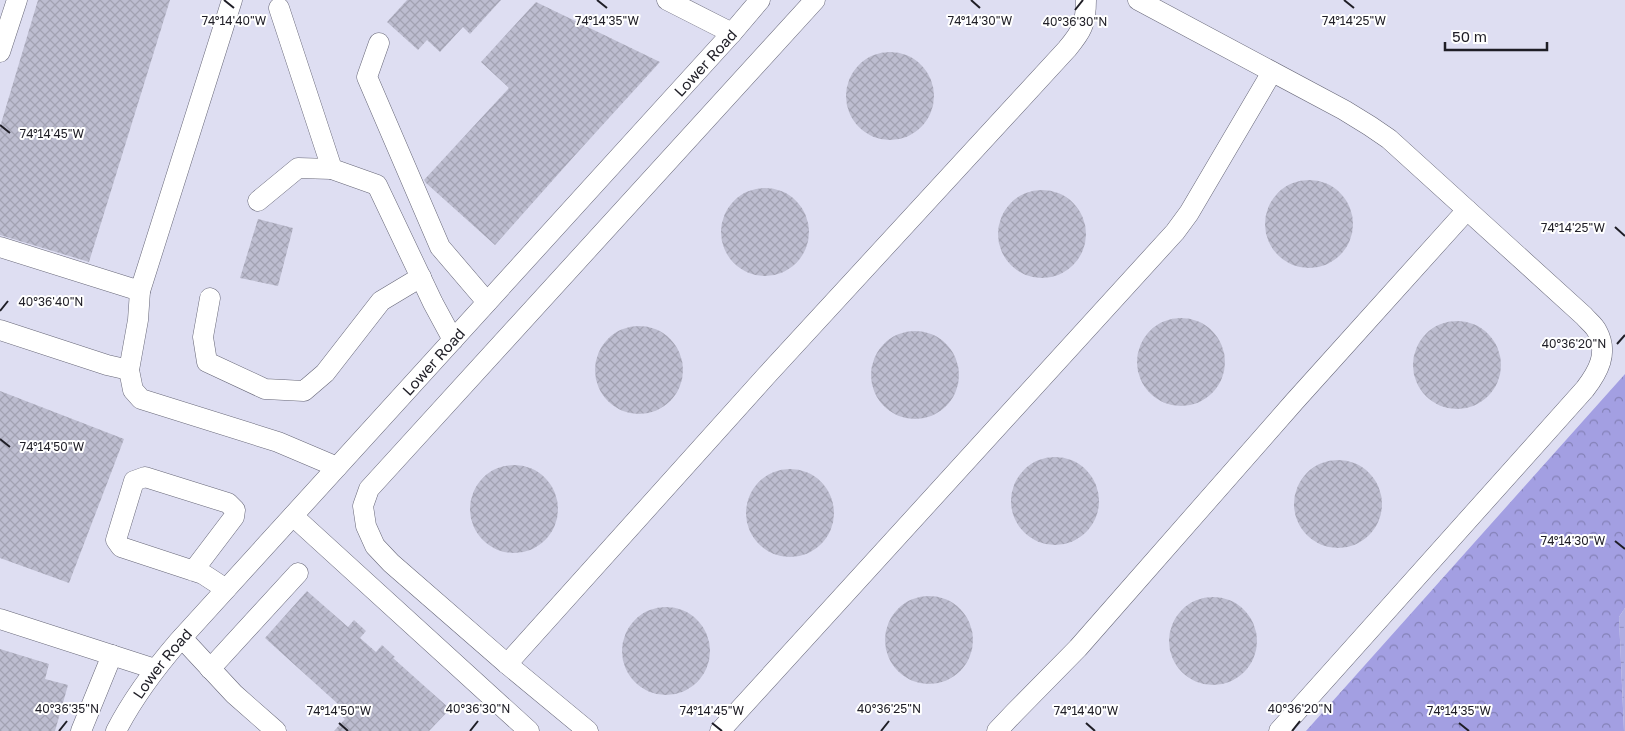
<svg xmlns="http://www.w3.org/2000/svg" width="1625" height="731" font-family="'Golos Text',sans-serif">
<style>
.forest{fill:url(#forest-crowns)}
.wetland{fill:url(#wetland-marsh)}
.building{fill:url(#building-cross-hatch)}
.lines{fill:none;stroke-linecap:round;stroke-linejoin:round}
.minor-casing{stroke:#667;stroke-width:21}
.minor{stroke:#fff;stroke-width:20}
.ticks{fill:none;stroke:#1f1e26;stroke-width:2}
.labels{text-anchor:middle;dominant-baseline:central;stroke-width:4;stroke-linejoin:round;paint-order:stroke}
.street-label{font-size:15px;fill:#1f1e26;stroke:#fff}
.ticks-label{font-size:12px;text-anchor:middle;fill:#1f1e26;stroke:#fff;stroke-width:4;stroke-linejoin:round;paint-order:stroke}
</style>
<defs>
<pattern id="forest-crowns" width="20" height="18" patternUnits="userSpaceOnUse" patternTransform="scale(1.25)"><rect width="20" height="18" fill="#a39fe2"/><path d="M2 6a3 3 0 1 1 6 0M12 15a3 3 0 1 1 6 0" fill="none" stroke="#8481b7"/></pattern>
<pattern id="wetland-marsh" width="20" height="14" patternUnits="userSpaceOnUse" patternTransform="scale(1.25)"><rect width="20" height="14" fill="#afade2"/><path d="M1 5h8M5 5V1M11 12h8M15 12V8" fill="none" stroke="#9694c2"/></pattern>
<pattern id="building-cross-hatch" width="8" height="8" patternUnits="userSpaceOnUse" patternTransform="scale(1.25)"><rect width="8" height="8" fill="#bdbdd0"/><path d="M0 0l8 8M0 8l8-8" fill="none" stroke="#a2a2b2"/></pattern>
</defs>
<rect width="100%" height="100%" fill="#dedef2"/>
<path class="forest" d="M1625,374V608L1619,617L1624,731H1306Z"/>
<path class="wetland" d="M1625,608V731H1624L1619,617Z"/>
<path class="building" d="M38,0H170L89,262L0,235V127Z
M407,0H501L470,34L463,27L440,52L427,40L418,50L387,22Z
M536,2L660,62L577,153L495,245L426,183L424,180L509,88L481,62Z
M846 96a44 44 0 1 1 88 0a44 44 0 1 1-88 0Z
M1265 224a44 44 0 1 1 88 0a44 44 0 1 1-88 0Z
M721 232a44 44 0 1 1 88 0a44 44 0 1 1-88 0Z
M998 234a44 44 0 1 1 88 0a44 44 0 1 1-88 0Z
M258,219L293,228L278,286L240,278Z
M1137 362a44 44 0 1 1 88 0a44 44 0 1 1-88 0Z
M1413 365a44 44 0 1 1 88 0a44 44 0 1 1-88 0Z
M595 370a44 44 0 1 1 88 0a44 44 0 1 1-88 0Z
M871 375a44 44 0 1 1 88 0a44 44 0 1 1-88 0Z
M0,391L124,439L69,583L0,558Z
M1011 501a44 44 0 1 1 88 0a44 44 0 1 1-88 0Z
M1294 504a44 44 0 1 1 88 0a44 44 0 1 1-88 0Z
M470 509a44 44 0 1 1 88 0a44 44 0 1 1-88 0Z
M746 513a44 44 0 1 1 88 0a44 44 0 1 1-88 0Z
M307,591L348,627L354,620L366,631L360,638L376,652L382,645L395,657L393,658L450,709L429,731H334L345,719L334,709L338,704L265,638Z
M885 640a44 44 0 1 1 88 0a44 44 0 1 1-88 0Z
M1169 641a44 44 0 1 1 88 0a44 44 0 1 1-88 0Z
M622 651a44 44 0 1 1 88 0a44 44 0 1 1-88 0Z
M0,649L49,664L45,679L68,685L55,731H0Z"/>
<g class="lines">
<defs>
<g id="minor">
<path d="M667,0L732,33"/>
<path d="M1138,0L1344,110L1370,126L1389,139L1584,316C1588,321 1594,325 1597,331C1609,353 1598,372 1585,389L1279,731"/>
<path d="M279,8L332,169L377,185L433,303L453,340"/>
<path d="M379,43L367,77L440,247L487,302"/>
<path d="M0,52L17,0"/>
<path d="M258,201L298,168L332,169"/>
<path d="M0,247L140,291L232,0"/>
<path d="M140,291L138,320L129,370L133,390L141,399L278,442L337,467"/>
<path d="M210,298L203,337L207,362L265,389L304,391L325,373L381,301L421,277"/>
<path d="M0,330L107,365L129,370"/>
<path d="M293,516L529,731"/>
<path d="M193,571L234,517L235,510L228,503L145,477L134,481L116,540L121,547L203,574L226,589"/>
<path d="M0,619L155,669"/>
<path d="M182,638L234,694L276,731"/>
<path d="M507,664L766,376L1067,49C1082,31 1086,24 1086,0"/>
<path d="M210,669L298,573"/>
<path d="M81,731L112,655"/>
<path id="s1" d="M116,731C133,698 154,670 178,642L732,33L760,0"/>
<path d="M588,731L507,664L391,563L375,546L366,526L363,506L369,489L815,0"/>
<path d="M720,731L1175,232L1189,213L1272,72"/>
<path d="M997,731L1015,712L1078,648L1294,402L1467,210"/>
</g>
</defs>
<use href="#minor" class="minor-casing"/>
<use href="#minor" class="minor"/>
</g>
<path class="ticks" d="M224,0L234,8M597,0L607,8M971,0L980,8M1344,0L1354,8M1075,10L1083,0M0,125L10,133M1615,227L1625,236M0,311L8,301M1617,344L1625,335M0,439L10,447M1615,541L1625,549M339,723L348,731M712,723L722,731M1086,723L1095,731M1459,723L1469,731M59,731L67,721M470,731L478,721M881,731L889,721M1292,731L1300,721"/>
<g class="labels">
<g class="street-label">
<text stroke="none"><textPath href="#s1" startOffset="892">Lower Road</textPath></text>
<text stroke="none"><textPath href="#s1" startOffset="488">Lower Road</textPath></text>
<text stroke="none"><textPath href="#s1" startOffset="82">Lower Road</textPath></text>
</g>
</g>
<g class="ticks-label">
<text x="607" y="25">74°14'35"W</text>
<text x="234" y="25">74°14'40"W</text>
<text x="980" y="25">74°14'30"W</text>
<text x="1354" y="25">74°14'25"W</text>
<text x="1075" y="26">40°36'30"N</text>
<text x="52" y="138">74°14'45"W</text>
<text x="1573" y="232">74°14'25"W</text>
<text x="51" y="306">40°36'40"N</text>
<text x="1574" y="348">40°36'20"N</text>
<text x="52" y="451">74°14'50"W</text>
<text x="1573" y="545">74°14'30"W</text>
<text x="67" y="713">40°36'35"N</text>
<text x="478" y="713">40°36'30"N</text>
<text x="889" y="713">40°36'25"N</text>
<text x="1300" y="713">40°36'20"N</text>
<text x="339" y="715">74°14'50"W</text>
<text x="712" y="715">74°14'45"W</text>
<text x="1086" y="715">74°14'40"W</text>
<text x="1459" y="715">74°14'35"W</text>
</g>
<path d="M1445 42v8h102v-8" fill="none" stroke="#1f1e26" stroke-width="2.5"/>
<text x="1452" y="42" font-size="15" fill="#1f1e26" stroke="#ffffff" stroke-width="4" paint-order="stroke">50 m</text>
</svg>
